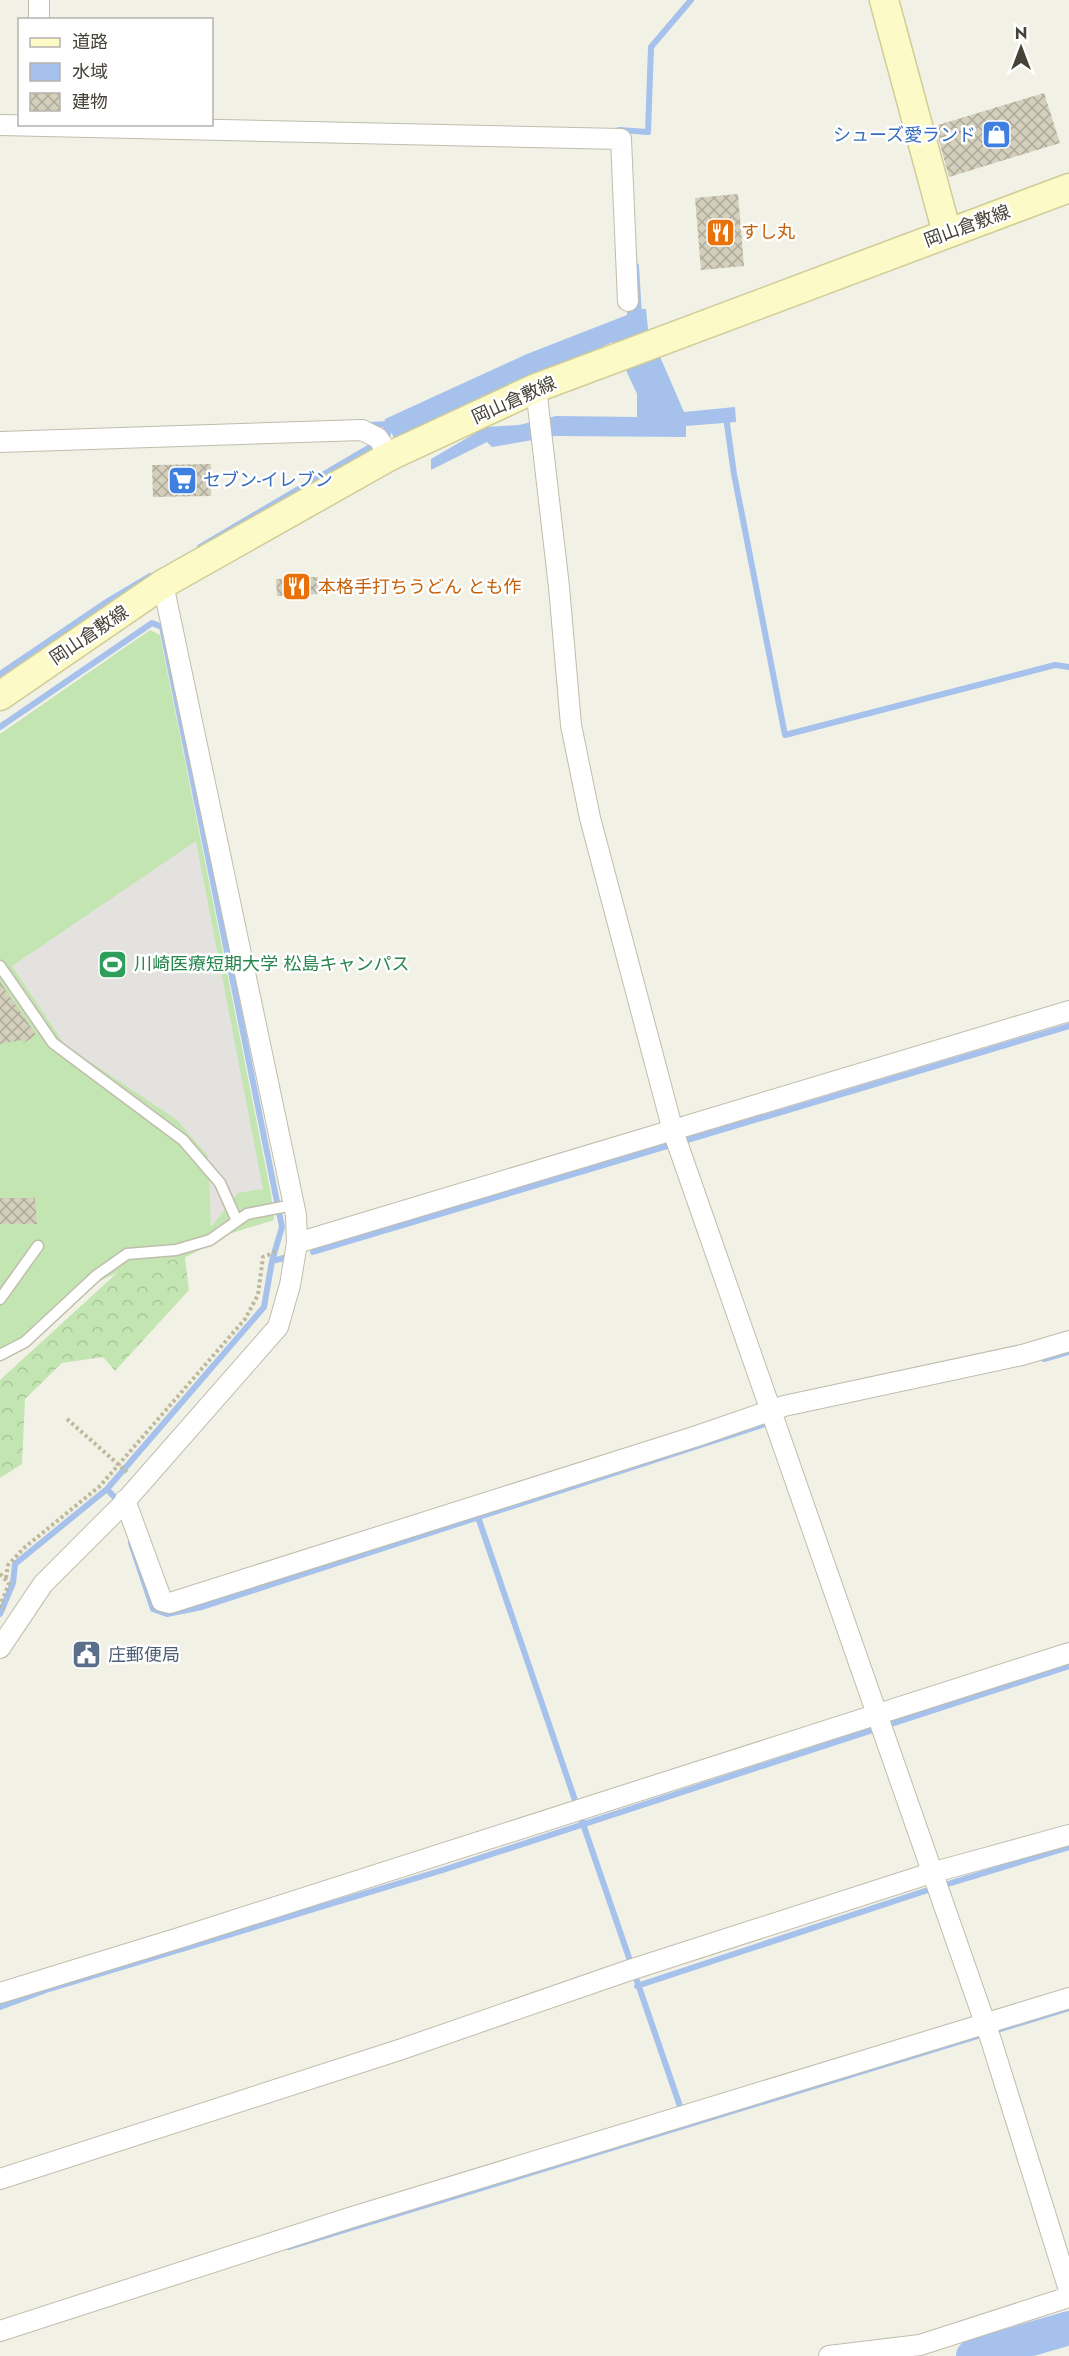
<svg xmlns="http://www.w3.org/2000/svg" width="1069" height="2356" font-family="Jost,'Noto Sans JP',sans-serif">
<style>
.forest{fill:url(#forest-crowns)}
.garden{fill:#c3e5b1}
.parking{fill:#e3e2de}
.water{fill:#a5c1ec}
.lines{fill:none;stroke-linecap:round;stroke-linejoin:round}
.stream{stroke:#a5c1ec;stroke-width:6}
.river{stroke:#a5c1ec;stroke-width:34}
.building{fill:url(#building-cross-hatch)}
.lane-casing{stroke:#c0bdac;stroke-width:13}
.street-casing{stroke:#c0bdac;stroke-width:22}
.secondary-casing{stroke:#d0cc98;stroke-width:31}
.path{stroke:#beb99b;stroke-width:4;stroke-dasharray:3 3;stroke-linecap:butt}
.lane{stroke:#fff;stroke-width:10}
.street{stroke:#fff;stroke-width:20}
.secondary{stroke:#fcfac7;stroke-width:28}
.labels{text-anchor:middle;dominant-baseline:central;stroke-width:5;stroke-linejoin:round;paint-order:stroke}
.shop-label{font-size:18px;fill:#366cbe;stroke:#fff;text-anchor:end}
.street-label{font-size:18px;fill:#454236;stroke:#fff}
.food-label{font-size:18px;fill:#c56008;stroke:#fff;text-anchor:start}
.leisure-label{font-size:18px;fill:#27864d;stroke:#fff;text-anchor:start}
.service-label{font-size:18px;fill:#4e5e75;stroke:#fff;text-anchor:start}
</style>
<defs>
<pattern id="forest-crowns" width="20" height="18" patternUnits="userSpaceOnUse" patternTransform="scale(1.5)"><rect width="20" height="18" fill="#c3e5b1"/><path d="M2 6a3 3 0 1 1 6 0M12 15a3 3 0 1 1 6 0" fill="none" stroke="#a9c699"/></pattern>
<pattern id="building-cross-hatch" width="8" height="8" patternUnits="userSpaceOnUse" patternTransform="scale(1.5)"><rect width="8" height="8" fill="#d3cfbc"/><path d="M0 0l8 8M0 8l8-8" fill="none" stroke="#adaa9a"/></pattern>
</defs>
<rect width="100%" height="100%" fill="#f2f1e6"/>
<path class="forest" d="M180,1217L189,1290L115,1371L103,1357L62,1363L25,1399L22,1464L0,1478V1380L142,1250Z"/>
<path class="garden" d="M150,630L160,635L271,1194L274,1220L229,1234L188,1256L148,1266L127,1268L110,1276L96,1283L41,1331L0,1359V734Z"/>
<path class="parking" d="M196,841L263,1189L238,1193L211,1227L208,1156L177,1120L65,1045L12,966Z"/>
<path class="water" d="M627,309H646L648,329L684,412L735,407L736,422L686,426V437L556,436L492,447L487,442L431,470V459L486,427L519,425L556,416L637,417V394L613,342L394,438L391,432L383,429L385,419L527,354L627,315Z"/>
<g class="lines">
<path class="stream" d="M619,130L648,132L651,47L691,0
M636,266L639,316
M726,417L734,474L785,735L1055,665L1069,667
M368,425L391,424
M200,547L387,437L390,425
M0,674L108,601L150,576
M0,727L152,623L162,627L282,1227L272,1261L264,1307L107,1489L15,1564L13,1583L0,1614
M313,1252L1069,1026
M272,1261L288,1257
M1044,1359L1069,1352
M107,1489L115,1498L117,1505
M478,1517L578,1809
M131,1543L153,1609L167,1614L202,1607L771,1422
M582,1821L682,2112
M948,1884L1069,1847
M637,1986L928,1890
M0,2007L46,1990L443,1870L1069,1666
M289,2247L1069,2008"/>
<path class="river" d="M973,2356L1069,2328"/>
</g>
<path class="building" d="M1044,93L1060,143L949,177L935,126Z
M738,194L744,266L701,270L695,198Z
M211,464V496L153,497L152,465Z
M318,577V594L277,596L276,579Z
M0,982L36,1035L24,1043L22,1040L0,1044Z
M0,1198H35L37,1224H0Z"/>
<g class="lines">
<defs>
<path id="lane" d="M0,966L53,1043L183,1140L220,1183L237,1221
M0,1299L38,1246
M0,1355L25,1342L97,1275L127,1254L176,1250L210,1240L247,1214L293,1205"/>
<path id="street" d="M39,0V20
M0,125L621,139L628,301
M536,388L559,587L571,725L590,818L673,1131L991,2040L1069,2290
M0,442L362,430L378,438L390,456
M297,1243L1069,1011
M125,1500L162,1601L170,1603L697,1436L784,1406L1022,1355L1069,1341
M0,1648L43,1584L121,1506L278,1327L290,1285L297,1243L296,1215L163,584
M0,1993L179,1938L1069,1653
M0,2179L399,2050L627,1971L931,1873L1069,1835
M0,2331L346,2219L1069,1998
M829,2356L920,2345L1069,2297"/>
<path id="secondary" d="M884,0L947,233
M0,696L163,584L390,456L536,388L1069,188"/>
</defs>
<use href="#lane" class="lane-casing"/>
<use href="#street" class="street-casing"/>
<use href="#secondary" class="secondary-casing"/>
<path class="path" d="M67,1419L127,1472
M0,1574L9,1583L0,1606L5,1609
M6,1578L8,1565L24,1548L100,1486L245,1319L258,1295L263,1257L278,1251"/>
<use href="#lane" class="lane"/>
<use href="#street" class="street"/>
<use href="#secondary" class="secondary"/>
</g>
<defs>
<symbol id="shop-square" viewBox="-11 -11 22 22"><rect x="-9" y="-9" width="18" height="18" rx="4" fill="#3f7fe0" stroke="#fff"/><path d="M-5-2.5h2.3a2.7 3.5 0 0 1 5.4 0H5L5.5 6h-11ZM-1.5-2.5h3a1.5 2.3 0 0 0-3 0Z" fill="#fff"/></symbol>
<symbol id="restaurant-square" viewBox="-11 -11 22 22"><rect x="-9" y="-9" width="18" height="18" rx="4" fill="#e8710a" stroke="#fff"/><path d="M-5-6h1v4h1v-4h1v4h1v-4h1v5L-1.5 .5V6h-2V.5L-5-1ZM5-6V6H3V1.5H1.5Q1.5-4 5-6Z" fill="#fff"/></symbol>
<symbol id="supermarket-square" viewBox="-11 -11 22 22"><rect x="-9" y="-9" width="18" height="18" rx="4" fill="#3f7fe0" stroke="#fff"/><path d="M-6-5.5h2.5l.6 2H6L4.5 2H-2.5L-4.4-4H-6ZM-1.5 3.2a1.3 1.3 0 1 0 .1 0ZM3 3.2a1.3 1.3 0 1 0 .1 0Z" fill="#fff"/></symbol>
<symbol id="stadium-square" viewBox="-11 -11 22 22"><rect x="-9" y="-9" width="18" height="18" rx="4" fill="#2e9e5b" stroke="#fff"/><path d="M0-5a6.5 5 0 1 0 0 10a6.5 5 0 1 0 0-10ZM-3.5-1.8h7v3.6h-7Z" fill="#fff"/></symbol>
<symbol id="civic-square" viewBox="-11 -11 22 22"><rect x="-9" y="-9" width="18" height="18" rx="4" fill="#5c6f8a" stroke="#fff"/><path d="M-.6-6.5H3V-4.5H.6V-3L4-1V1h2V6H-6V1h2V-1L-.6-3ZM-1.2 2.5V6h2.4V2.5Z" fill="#fff"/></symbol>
</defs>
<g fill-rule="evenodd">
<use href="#shop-square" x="980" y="118" width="33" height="33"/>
<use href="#restaurant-square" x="704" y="216" width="33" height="33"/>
<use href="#supermarket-square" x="166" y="464" width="33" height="33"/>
<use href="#restaurant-square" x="280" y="570" width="33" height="33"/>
<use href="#stadium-square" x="96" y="948" width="33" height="33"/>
<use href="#civic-square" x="70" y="1638" width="33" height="33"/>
</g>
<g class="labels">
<g class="shop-label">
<text x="976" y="135">シューズ愛ランド</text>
<text x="203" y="480" text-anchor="start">セブン-イレブン</text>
</g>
<g class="street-label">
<text transform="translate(967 226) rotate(-20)">岡山倉敷線</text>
<text transform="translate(514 400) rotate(-24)">岡山倉敷線</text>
<text transform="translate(89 635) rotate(-34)">岡山倉敷線</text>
</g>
<g class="food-label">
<text x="741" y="232">すし丸</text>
<text x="318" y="587">本格手打ちうどん とも作</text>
</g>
<g class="leisure-label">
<text x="134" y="964">川崎医療短期大学 松島キャンパス</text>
</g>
<g class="service-label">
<text x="108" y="1655">庄郵便局</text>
</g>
</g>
<rect x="18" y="18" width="195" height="108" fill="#ffffff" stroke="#b5b3af" stroke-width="1.5"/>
<rect x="30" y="38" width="30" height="9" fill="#fcfac7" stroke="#b5b3af" stroke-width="1.5"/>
<text x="72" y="48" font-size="18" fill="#454236">道路</text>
<rect x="30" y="63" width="30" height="18" fill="#a5c1ec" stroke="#b5b3af" stroke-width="1.5"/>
<text x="72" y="78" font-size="18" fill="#454236">水域</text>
<rect x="30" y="93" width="30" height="18" fill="url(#building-cross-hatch)" stroke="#b5b3af" stroke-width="1.5"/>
<text x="72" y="108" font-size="18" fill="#454236">建物</text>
<g transform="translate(1021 48)" stroke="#ffffff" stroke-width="4.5" paint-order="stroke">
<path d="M0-4.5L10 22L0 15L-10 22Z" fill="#454236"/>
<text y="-9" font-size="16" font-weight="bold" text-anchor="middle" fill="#454236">N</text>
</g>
</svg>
